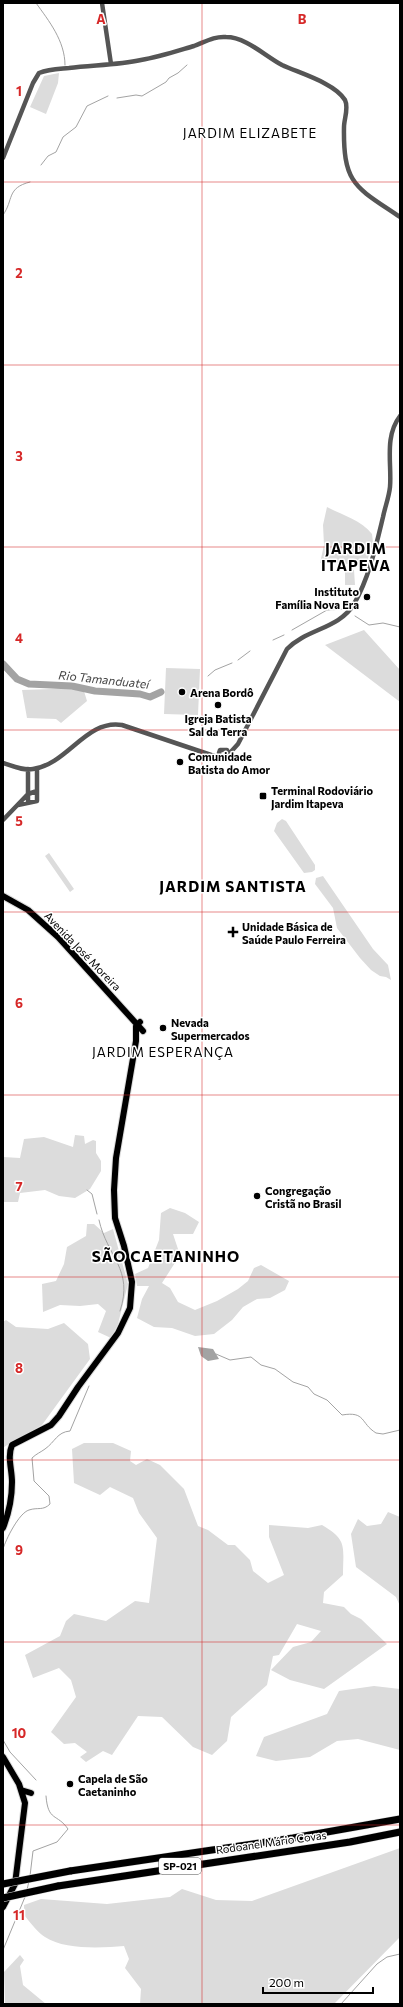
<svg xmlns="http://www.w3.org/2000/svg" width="403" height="2007" font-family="Commissioner,sans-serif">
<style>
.green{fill:#dcdcdc}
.water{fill:#a3a3a3}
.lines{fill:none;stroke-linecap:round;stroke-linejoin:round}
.stream{stroke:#a3a3a3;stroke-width:1}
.river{stroke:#a3a3a3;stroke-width:7}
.major-casing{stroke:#dbdbdb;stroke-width:8}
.highway-casing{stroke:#dbdbdb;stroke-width:8}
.minor{stroke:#555;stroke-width:4.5}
.major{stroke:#000;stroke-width:6}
.highway{stroke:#000;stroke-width:7}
.highway-bridge-casing{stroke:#dbdbdb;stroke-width:8;stroke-linecap:butt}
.highway-bridge{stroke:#000;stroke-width:7}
.grid{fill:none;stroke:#d62828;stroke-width:1;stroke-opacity:0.55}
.poi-dot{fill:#000;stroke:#fff;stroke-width:1.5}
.labels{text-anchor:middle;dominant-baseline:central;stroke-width:3;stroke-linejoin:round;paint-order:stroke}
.shield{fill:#fff;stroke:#4c4c4c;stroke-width:1}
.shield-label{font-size:10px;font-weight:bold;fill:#000}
.poi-label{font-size:11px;font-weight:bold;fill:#000;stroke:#fff;text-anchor:start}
.street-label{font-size:11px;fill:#000;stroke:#fff}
.water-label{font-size:12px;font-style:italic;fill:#444;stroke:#fff}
.quarter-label{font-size:13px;letter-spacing:1px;fill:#000;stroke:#fff}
.district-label{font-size:15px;font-weight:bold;letter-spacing:1px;fill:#000;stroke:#fff}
.grid-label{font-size:13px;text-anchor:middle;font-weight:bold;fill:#d62828;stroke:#fff;stroke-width:3;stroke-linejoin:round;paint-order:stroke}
</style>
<rect width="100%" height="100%" fill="#fff"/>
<path class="green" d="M59,73L58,83L46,114L30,107L44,76Z
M327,507C342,515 361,520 372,534L373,542L365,568L343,563H320L324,545L323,525Z
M345,570H354L355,585H345Z
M364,630L400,670V702L325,645Z
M166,668L200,669L198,715L164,714Z
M83,688L87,701L61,723L56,719L27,718L22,690Z
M282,819L286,821L315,865V870L312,872L304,873L274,831L277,823Z
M49,853L74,889L70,892L45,856Z
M323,876L373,949L388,965L391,980L386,977L380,976L371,970L360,958L337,928L333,908L315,884L316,878Z
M75,1135L84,1136L85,1144L93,1140L96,1141V1153L101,1161V1171L90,1189L75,1198L59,1196L45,1190L20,1193L18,1202H3V1157L20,1158L24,1139L44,1137L73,1147Z
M170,1208L185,1213L199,1222L193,1234H173L180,1255L162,1283L170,1288L178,1302L195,1310L217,1301L238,1289L248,1281L254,1268L261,1265L289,1281L285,1290L270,1298L257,1299L243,1307L232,1320L214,1334L195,1336L172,1328L154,1327L137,1318L142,1299L149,1286H137L135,1274L148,1268L159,1240L161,1213Z
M87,1224H94L104,1233L113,1229L128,1284L118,1324L111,1338L98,1332L106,1311L98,1304L80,1306L60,1305L43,1312L42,1284L56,1281L64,1264L67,1247L86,1236Z
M6,1320L16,1327L48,1329L64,1323L88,1344L90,1359L42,1425L4,1447L3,1462V1322Z
M84,1443H113L131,1451L130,1461L136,1465L147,1459L160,1465L184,1489L198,1526L208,1530L228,1545H235L250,1560L253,1571L268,1583L284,1575L269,1537V1525L308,1528L322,1525C348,1540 343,1547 343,1575L324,1592L323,1603L344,1607L351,1614L361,1619L387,1644L324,1689L290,1680L271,1670L293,1647L311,1642L321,1631L297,1624L279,1655L273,1656L267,1685L231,1717L227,1741L212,1755L193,1747L162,1717L138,1716L112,1755L103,1751L86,1762L80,1757L87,1752L75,1743L64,1744L51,1732L76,1697L71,1680L59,1668L33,1678L25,1655L60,1636L66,1621L74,1614L106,1621L135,1601L149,1603L157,1538L139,1513L133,1498L110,1487L100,1495L74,1483L72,1449Z
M388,1512L400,1517V1606L396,1597L356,1567L351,1534L358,1519L367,1526L381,1524Z
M374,1686L400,1689V1750L358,1739L337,1741L310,1757L276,1761L256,1756L264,1737L327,1714L339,1691Z
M400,1848V1937L334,2004H140L141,1989L125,1968L129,1959L124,1946C102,1948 64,1950 45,1937C37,1932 30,1922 24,1915V1905L41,1899L107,1904L170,1897L182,1889L216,1900L252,1901Z
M20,1955L24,1960L20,1966L23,1985L46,2004H5L4,1972Z"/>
<path class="water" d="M198,1347L213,1349L219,1359L208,1361L201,1356Z"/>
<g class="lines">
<path class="stream" d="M36,3C49,21 65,41 65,65
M117,98L136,95L142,96L166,82L169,78L178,73L187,65
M41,165L48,156L56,152L63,137L76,127L87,106L108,96
M3,215C14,200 6,188 30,182
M355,616L369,625L383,623L400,627
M292,630L327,610L345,609
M273,640L284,635
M238,660L250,651
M208,676L215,670L232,663
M87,1190L92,1194L97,1214
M99,1220C107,1257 134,1269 120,1311
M216,1354L230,1360L251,1357L261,1365L275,1369L293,1382L308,1387L314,1394L327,1400L342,1415C366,1411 360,1423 376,1433L383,1434L400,1430
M3,1549C6,1539 19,1513 29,1510C38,1507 43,1511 50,1504L49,1496L34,1481L32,1458C36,1454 41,1452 45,1449C55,1442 57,1432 70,1431L89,1386
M3,1740L10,1752L36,1780
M30,1876L33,1851L57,1842L68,1829C57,1813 48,1822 46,1796
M27,1890L29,1881
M3,1950L25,1897
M341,2004L377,1964L387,1957L400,1954"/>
<path class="river" d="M3,664L17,679L29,684L72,686L95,691L140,694L150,697L161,692"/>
<defs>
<path id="major" d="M3,896L28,910L58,937L143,1031
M3,1528C9,1513 12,1498 12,1482C12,1469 7,1457 12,1445L51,1425L59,1416L78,1387L118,1333L130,1308L132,1282L124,1246L115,1218L114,1190L116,1158L136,1041V1026L140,1022
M3,1757L19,1784L25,1803L15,1884L3,1907
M21,1790L31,1793"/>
<path id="highway" d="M70,1871L293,1838L400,1819
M58,1886L350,1842L400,1832"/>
</defs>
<use href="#major" class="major-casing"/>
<use href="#highway" class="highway-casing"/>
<path class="minor" d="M102,3L111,64
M3,158L33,83L39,73C49,69 59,69 69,68C93,65 118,65 141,60C159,57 177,51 194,46C205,42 214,36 226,37C246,37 265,56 282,65C299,73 335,83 345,100C349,108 344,119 344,127C343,185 356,187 400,217
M228,755L238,744L287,649C306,629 339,629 354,604C369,578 376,546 383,517C385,507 389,497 390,487C392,464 384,437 400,416
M3,763C13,766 23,771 33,769C68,764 86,719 122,725L223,759L228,755L227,750H220L219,753L220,757
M28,803V769
M18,805L37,801V768
M3,820L28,794L37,791"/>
<use href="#major" class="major"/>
<use href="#highway" class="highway"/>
<defs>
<path id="highway-bridge" d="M3,1884L70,1871
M3,1898L58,1886"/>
</defs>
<use href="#highway-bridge" class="highway-bridge-casing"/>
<use href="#highway-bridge" class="highway-bridge"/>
</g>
<path class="grid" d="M202,3V2004M3,182H400M3,365H400M3,547H400M3,730H400M3,912H400M3,1095H400M3,1277H400M3,1460H400M3,1642H400M3,1825H400"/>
<g class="poi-dot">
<circle cx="367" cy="597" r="4"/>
<circle cx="182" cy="692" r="4"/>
<circle cx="218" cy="705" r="4"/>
<circle cx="180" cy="762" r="4"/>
<rect x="259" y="792" width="8" height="8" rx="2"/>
<path d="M231 926h4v4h4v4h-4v4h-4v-4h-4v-4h4z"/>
<circle cx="163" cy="1028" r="4"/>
<circle cx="257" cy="1196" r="4"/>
<circle cx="70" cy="1784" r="4"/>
</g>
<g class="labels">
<rect class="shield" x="159" y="1858" width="42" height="16" rx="3"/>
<g class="shield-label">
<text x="180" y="1866">SP-021</text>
</g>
<g class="poi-label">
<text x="359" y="591" text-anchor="end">Instituto<tspan x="359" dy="13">Família Nova Era</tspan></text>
<text x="190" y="692">Arena Bordô</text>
<text x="218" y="718" text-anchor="middle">Igreja Batista<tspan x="218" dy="13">Sal da Terra</tspan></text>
<text x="188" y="756">Comunidade<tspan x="188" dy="13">Batista do Amor</tspan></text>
<text x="271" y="790">Terminal Rodoviário<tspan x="271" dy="13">Jardim Itapeva</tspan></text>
<text x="242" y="926">Unidade Básica de<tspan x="242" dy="13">Saúde Paulo Ferreira</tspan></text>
<text x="171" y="1022">Nevada<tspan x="171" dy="13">Supermercados</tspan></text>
<text x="265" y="1190">Congregação<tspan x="265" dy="13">Cristã no Brasil</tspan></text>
<text x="78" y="1778">Capela de São<tspan x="78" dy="13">Caetaninho</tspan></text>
</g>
<g class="street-label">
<text transform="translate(83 951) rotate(46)">Avenida José Moreira</text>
<text transform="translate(271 1842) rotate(-8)">Rodoanel Mário Covas</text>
</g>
<g class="water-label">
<text transform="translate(104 679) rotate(6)">Rio Tamanduateí</text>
</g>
<g class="quarter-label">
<text x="250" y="133">JARDIM ELIZABETE</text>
<text x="163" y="1052">JARDIM ESPERANÇA</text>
</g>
<g class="district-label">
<text x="356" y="548">JARDIM<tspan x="356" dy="17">ITAPEVA</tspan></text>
<text x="233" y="886">JARDIM SANTISTA</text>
<text x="166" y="1256">SÃO CAETANINHO</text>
</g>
</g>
<g class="grid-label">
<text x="101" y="24">A</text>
<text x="302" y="24">B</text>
<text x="19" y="96">1</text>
<text x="19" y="278">2</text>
<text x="19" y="461">3</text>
<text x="19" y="643">4</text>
<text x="19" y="826">5</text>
<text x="19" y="1008">6</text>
<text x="19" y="1191">7</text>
<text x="19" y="1373">8</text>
<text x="19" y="1555">9</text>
<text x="19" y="1738">10</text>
<text x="19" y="1920">11</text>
</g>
<rect width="403" height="2007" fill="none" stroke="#000000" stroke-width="8"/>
<path d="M263 1987v6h110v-6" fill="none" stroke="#000000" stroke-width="2"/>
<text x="269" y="1987" font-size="12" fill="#000000" stroke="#ffffff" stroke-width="3" paint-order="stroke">200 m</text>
</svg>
